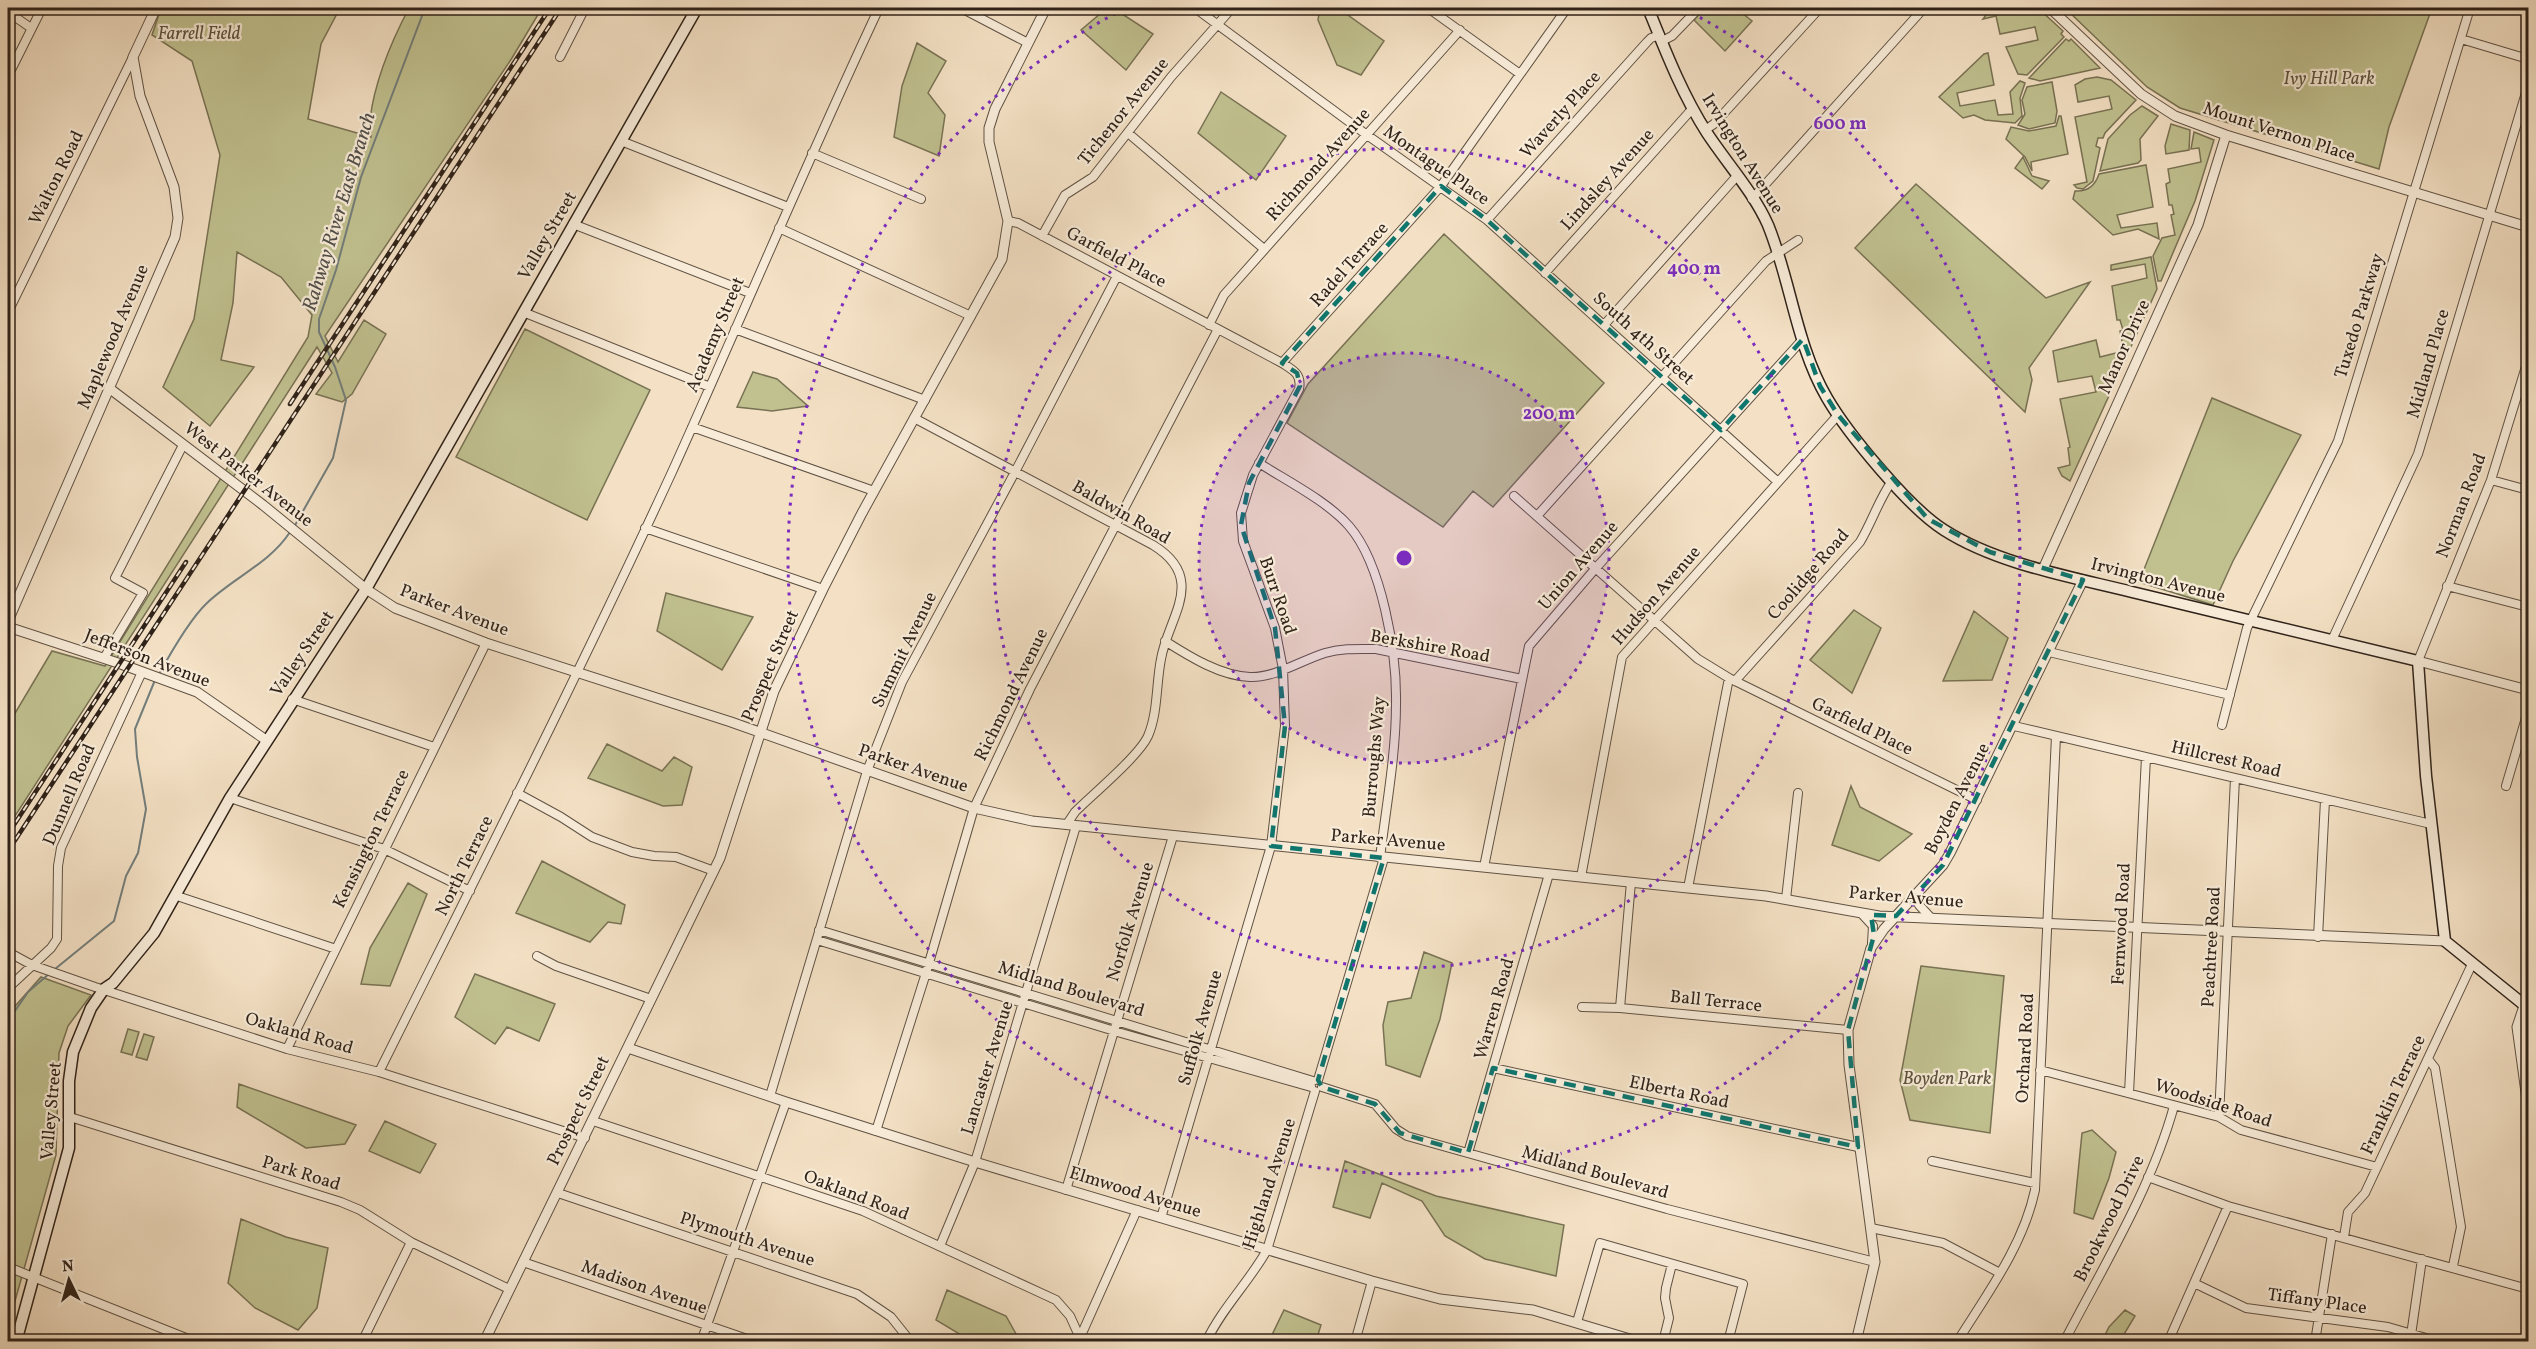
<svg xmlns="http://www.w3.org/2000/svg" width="2536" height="1349" font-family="Vollkorn,serif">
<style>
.green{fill:#c1c190;stroke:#787254;stroke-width:1.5}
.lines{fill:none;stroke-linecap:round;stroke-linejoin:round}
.stream{stroke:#737e7c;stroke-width:2}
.minor-casing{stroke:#605244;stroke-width:10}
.tertiary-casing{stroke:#605244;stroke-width:11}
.secondary-casing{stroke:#2f2219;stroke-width:13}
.minor{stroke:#f8ecd9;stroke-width:8}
.tertiary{stroke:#f8ecd9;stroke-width:9}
.secondary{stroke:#f8ecd9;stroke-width:10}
.rail-casing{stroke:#2f2219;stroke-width:4.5}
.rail{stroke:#f8ecd9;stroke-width:2;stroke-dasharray:7;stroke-linecap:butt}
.marked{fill:none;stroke:#0f766e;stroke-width:4.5;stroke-dasharray:12 8;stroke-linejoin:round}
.ring{fill:none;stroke:#7b2cbf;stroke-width:3;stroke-dasharray:3 6}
.labels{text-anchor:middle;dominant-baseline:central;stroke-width:4.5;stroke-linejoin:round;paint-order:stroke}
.park-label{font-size:18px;font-style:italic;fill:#5b523d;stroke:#f8ecd9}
.street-label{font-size:18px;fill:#2f2219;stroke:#f8ecd9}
.water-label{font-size:20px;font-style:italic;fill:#51504b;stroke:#f8ecd9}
.centre{fill:#7b2cbf;stroke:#f8ecd9;stroke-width:3}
.ring-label{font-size:18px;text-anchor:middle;font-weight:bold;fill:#7b2cbf;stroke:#f8ecd9;stroke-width:4.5;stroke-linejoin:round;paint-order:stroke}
</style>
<rect width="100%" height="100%" fill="#f4e1c5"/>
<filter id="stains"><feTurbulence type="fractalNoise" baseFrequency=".00333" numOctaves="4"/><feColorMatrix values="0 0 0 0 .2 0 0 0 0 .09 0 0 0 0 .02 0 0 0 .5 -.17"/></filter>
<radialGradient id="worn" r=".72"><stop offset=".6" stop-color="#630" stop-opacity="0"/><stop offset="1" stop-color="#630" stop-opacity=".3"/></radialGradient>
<path class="green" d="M161,8H340L321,44L308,119L371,137C371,131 369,125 370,119C375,80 391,42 409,8H542L512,58L325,336L338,362L364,320L386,334L352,394L342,402L316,394L332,373L317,347L8,827V725L52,651L105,666L308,337L312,315L281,277L237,252L233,303L221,360L254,367L210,426L163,387L194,319L220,155L192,61L152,35Z
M1107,8H1113L1153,34L1126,70L1081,30Z
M1320,8H1338L1384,41L1361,75L1337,65L1318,20Z
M1705,8H1736L1752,21L1725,51L1694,20Z
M1991,8H2038L2063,31L2061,34L2064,37L2027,75L2018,74L2006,47L2038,40L2035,27L2000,34L1996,16L1983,19Z
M2065,8H2432L2389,127L2379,169L2180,108L2147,87Z
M2066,39L2069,41L2071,39L2100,68L2040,81L2029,78Z
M917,43L946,61L928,93L945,115L939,156L894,137L902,86Z
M1988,53L1994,85L1957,93L1960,106L1995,100L1998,115L2013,114L2010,92L2020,81L2025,83L2020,98L2022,116L2015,123L1985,120L1974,115L1963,118L1939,97L1984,54Z
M2097,77L2111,80L2136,100L2105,133L2103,138H2098L2096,146L2100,148L2093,181L2083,189L2077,188L2074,185L2087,182L2075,117L2112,109L2109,96L2078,102L2075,85L2085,79Z
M2052,82L2057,111L2055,123L2029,129L2018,125L2025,114L2022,100L2027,87Z
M1221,92L1286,136L1256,180L1198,133Z
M2142,106L2158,116L2140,139L2141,160L2138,163L2100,171L2108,139L2130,115Z
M2059,116H2061L2068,154L2031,162L2032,171L2025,157L2006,139L2011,127L2029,131L2056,126Z
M2171,124L2190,130L2189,150L2166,154L2165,146Z
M2194,132L2214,140L2195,201L2161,281H2158L2153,256L2162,238L2175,235L2171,215L2174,214L2172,205H2169L2166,184L2170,182L2168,169L2201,162L2199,148L2191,149Z
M2023,157L2032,176L2049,181L2042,189L2015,168Z
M2146,165L2153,207L2117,215L2121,228L2157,223L2159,239L2138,229L2113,235L2073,199L2075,191C2088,192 2095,186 2099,174Z
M1916,184L2046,298L2090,282L2029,368L2032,380L2025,412L1855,248Z
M1444,234L1604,383L1493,507L1473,491L1443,527L1287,423L1308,384Z
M2151,257L2157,289L2125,360L2121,362L2123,365L2070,481L2062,476L2058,468L2070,465L2068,448L2070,447L2060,399L2096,392L2092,376L2058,382L2053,351L2096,340L2100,357L2124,351L2120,331L2123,330L2120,320H2117L2112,286L2147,278L2145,264L2111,270V265Z
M525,329L650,390L587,520L456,457Z
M753,372L777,379L808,406L772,411L737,407Z
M2212,398L2301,435L2233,561L2213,605L2139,582Z
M666,593L753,617L722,670L657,631Z
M1854,610L1881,628L1852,693L1810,660Z
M1974,611L2008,638L1992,680L1943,681Z
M607,744L662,771L674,757L692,767L682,805L663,806L588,778Z
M1851,786L1860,807L1912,834L1879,861L1832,845Z
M542,861L625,905L621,924L608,922L590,942L516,913Z
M408,883L427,894L390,986L361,984L370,948Z
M1424,952L1452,963L1440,1019L1420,1077L1386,1065L1383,1025L1388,1002L1411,998Z
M1921,966L2004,976L1990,1133L1910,1120L1900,1080Z
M475,974L555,1004L539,1041L507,1027L495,1044L455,1017Z
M41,977L91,995L68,1026L59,1053L56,1155L8,1326V1014Z
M128,1029L139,1032L132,1055L121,1052Z
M144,1034L154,1037L147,1060L136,1057Z
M239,1084L356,1125L345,1144L306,1148L237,1107Z
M385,1121L436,1144L420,1173L369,1151Z
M2092,1130L2116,1152L2109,1178L2093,1219L2074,1213L2082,1133Z
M1345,1161L1436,1196L1564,1225L1556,1276L1485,1259L1445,1236L1422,1201L1382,1183L1370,1218L1333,1207Z
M241,1219L286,1237L328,1248L317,1308L298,1330L255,1308L228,1283Z
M947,1290L1006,1316L1020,1341H971L936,1320Z
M1284,1310L1321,1325L1316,1341H1269Z
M2125,1310L2135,1316L2120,1341H2102L2109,1327Z"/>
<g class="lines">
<path class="stream" d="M294,527L333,458L346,400L335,367L319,332V319L336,270L361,177L425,8
M158,676C170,654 189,620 207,603C233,578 270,563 290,532
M55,969L114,921L126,876L138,853L146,809L137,757L135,729L155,680
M8,1021L28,992L50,973"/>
<defs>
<path id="minor" d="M961,8L1028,43
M1195,8L1367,135L1487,220L1778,482
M1428,8L1520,74
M8,12L31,28
M2461,39L2528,59
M1662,41L1672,36L1699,8
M560,57L585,8
M8,76L42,8
M1705,130L1714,124L1820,8
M1128,133L1264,249
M621,141L788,207
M812,153L921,199
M1752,199L1924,8
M1487,220L1647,42L1651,38L1660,35
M1008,221L1018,223L1282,363C1293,370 1302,374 1299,389L1253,475L1241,513L1243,541L1275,628L1283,669L1285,726L1271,846L1161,1218
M573,224L750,293
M779,228L971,316
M1042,236L1065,195L1093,177L1171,77L1232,8
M1545,273L1693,108
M8,312L133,57
M523,312L710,387
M1209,325L1224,295L1460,30
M1604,325L1736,177
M735,329L925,400
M1282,363L1441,186L1567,8
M914,418L1153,545C1208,579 1168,617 1161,659C1156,684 1158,713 1148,736C1139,756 1092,795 1075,812L1067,824
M692,427L874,491
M1259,463C1287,481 1327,501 1349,526C1382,564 1397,653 1396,704C1396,755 1386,807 1380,858
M2491,480L2528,490
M1514,496L1698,659L1729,678L1977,800
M1537,516L1766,261L1798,240
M645,528L823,589
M2447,586L2528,607
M2332,640L2418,454L2528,86
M1165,641C1190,657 1221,676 1250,677C1275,678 1302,660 1325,653C1342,648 1359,649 1376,649L1522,679
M2049,652L2230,695
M104,658L143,593L115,578L183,445
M2418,661L2491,480L2528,360
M1735,681L1860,542C1872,522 1879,499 1892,481
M292,699L434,747
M2222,725L2247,628L2338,441L2470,8
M2014,726L2431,824
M2506,786L2528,711
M517,793L561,817L592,837L632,852L654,856L676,857L714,871
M230,798L384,849L470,891
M1484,867L1529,646L1595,569L1803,339
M1581,877L1622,657L1838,415
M1688,888L1729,678
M1919,892V905L1931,918
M177,896L336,949
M1786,899L1798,793
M1862,914L1873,926L1872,943
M819,930L1313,1081
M2318,937L2325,800
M817,940L1121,1033L1311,1087
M8,952L32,965L95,987L287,1049L379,1072L585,1138
M537,956L556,966L651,999
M8,988L51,948L57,939L58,866L61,848L142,672
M1582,1007L1620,1008L1848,1030
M1620,1008L1631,882
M287,1049L486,643
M2428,1059L2435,1068L2461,1227L2453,1266
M1493,1068L1858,1147
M2040,1070L2219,1117L2241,1130L2377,1167
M379,1072C478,873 579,674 672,472C742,317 807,161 879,8
M1318,1080L1384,858
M1322,1087L1375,1104L1396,1129L1407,1136L1667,1209L1875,1262
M2129,1093L2146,757
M770,1096L867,771L902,682L1015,472L1117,276
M70,1117L341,1202L360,1210L411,1242L509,1289
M2219,1117L2235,778
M593,1121L863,1211L1056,1300L1070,1316L1080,1338
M876,1131L926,973L974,808L1030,689L1218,329
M1468,1153L1549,874
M1932,1161L2035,1183
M2148,1177L2228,1206L2528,1289
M1066,1190L1173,836
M558,1193L857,1294L891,1317L911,1342
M1871,1228L1943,1243L2000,1273
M2344,1237L2348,1212L2365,1193L2472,964
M940,1246L975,1162L1076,826
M523,1262L756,1342
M8,1267L196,1342
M2194,1283L2246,1308L2388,1327L2440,1342
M1577,1322L1600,1243L1743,1284L1728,1342
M1079,1340L1137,1210
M362,1342L411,1242
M701,1342L786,1102
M1206,1342C1222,1308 1249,1282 1267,1250L1315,1091
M1355,1342L1372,1281
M1663,1342L1669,1318L1665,1298L1666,1288L1672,1264
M1957,1342C1987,1294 2023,1246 2035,1190L2056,736
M2064,1342C2104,1265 2151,1189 2174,1106
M2168,1342L2228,1206
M2315,1342L2332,1234
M2410,1342L2422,1259"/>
<path id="tertiary" d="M2050,8L2141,94L2175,116L2226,135L2528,227
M109,388L263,505L366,589L395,608L486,643L731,722L974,808L1032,821L1766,896L1879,916L2445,941
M2043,569L2198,225L2226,135
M8,621L175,237L178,218L174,187L140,96L133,57L156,8
M8,627L118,663L197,692L266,740
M2418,661L2528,690
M2528,994L2517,1027L2528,1107
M628,1048L786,1102L975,1162L1372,1281L1440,1299L1533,1310L1640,1342
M484,1342L720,858L774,691L823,589L862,513L1002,259L1008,221L989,142V128L995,109L1046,8
M1856,1342L1875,1262L1849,1065L1848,1030L1871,948L1884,929L1943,865L1950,853L2083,580"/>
<path id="secondary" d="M1648,8C1665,50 1682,94 1707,133C1726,162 1754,193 1768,225C1791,281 1796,345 1827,398C1848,434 1909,508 1944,530C1997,564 2072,577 2132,592C2227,615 2323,638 2418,661L2426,776L2445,941L2528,1008
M16,1342L69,1148V1081L73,1052L91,1008L104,989L113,983L154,933L230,798L366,589L697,8"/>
</defs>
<use href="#minor" class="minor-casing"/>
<use href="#tertiary" class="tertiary-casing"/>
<use href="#secondary" class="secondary-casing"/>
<use href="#minor" class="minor"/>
<use href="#tertiary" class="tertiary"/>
<use href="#secondary" class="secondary"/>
<defs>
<path id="rail" d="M290,404L550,8
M8,834L186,562
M8,851L561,8"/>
</defs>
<use href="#rail" class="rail-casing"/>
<use href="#rail" class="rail"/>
</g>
<path class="marked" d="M1441,186L1487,220L1721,430L1803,339L1820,386L1838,415L1928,519L1990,552L2083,580L1943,865L1896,916L1871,915L1874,935L1848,1030L1858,1147L1493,1068L1468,1153L1400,1133L1375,1104L1322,1087L1318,1080L1384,858L1271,846L1285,726L1275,628L1241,525L1249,483L1300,386L1297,373L1282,363Z"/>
<circle cx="1404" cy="558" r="205" fill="#7b2cbf" fill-opacity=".12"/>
<g class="ring">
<circle cx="1404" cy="558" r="205"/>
<circle cx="1404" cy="558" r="410"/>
<path d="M1684 9A616 616 0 1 1 1124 9"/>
</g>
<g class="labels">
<g class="park-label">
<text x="199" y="34">Farrell Field</text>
<text x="2329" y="79">Ivy Hill Park</text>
<text x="1947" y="1079">Boyden Park</text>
</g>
<g class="street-label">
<text transform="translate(1124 112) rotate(-51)">Tichenor Avenue</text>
<text transform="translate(1561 115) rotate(-48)">Waverly Place</text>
<text transform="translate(2279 133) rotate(18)">Mount Vernon Place</text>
<text transform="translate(1742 154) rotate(58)">Irvington Avenue</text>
<text transform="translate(1319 165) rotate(-48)">Richmond Avenue</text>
<text transform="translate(1436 166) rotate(35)">Montague Place</text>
<text transform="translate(57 178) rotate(-64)">Walton Road</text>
<text transform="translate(1608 180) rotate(-48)">Lindsley Avenue</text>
<text transform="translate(548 236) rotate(-60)">Valley Street</text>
<text transform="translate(1116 258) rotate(28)">Garfield Place</text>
<text transform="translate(1350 265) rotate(-48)">Radel Terrace</text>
<text transform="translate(2360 316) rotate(-73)">Tuxedo Parkway</text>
<text transform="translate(716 335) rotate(-67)">Academy Street</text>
<text transform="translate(114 337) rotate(-67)">Maplewood Avenue</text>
<text transform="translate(1643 339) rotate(42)">South 4th Street</text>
<text transform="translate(2125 347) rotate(-66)">Manor Drive</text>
<text transform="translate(2429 364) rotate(-74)">Midland Place</text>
<text transform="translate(248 475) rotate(38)">West Parker Avenue</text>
<text transform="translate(2462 506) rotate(-69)">Norman Road</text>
<text transform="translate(1121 513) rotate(30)">Baldwin Road</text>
<text transform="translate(1579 566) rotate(-49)">Union Avenue</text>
<text transform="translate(1809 575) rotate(-49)">Coolidge Road</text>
<text transform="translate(2158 581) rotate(14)">Irvington Avenue</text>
<text transform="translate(1277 596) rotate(71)">Burr Road</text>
<text transform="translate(1657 596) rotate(-49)">Hudson Avenue</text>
<text transform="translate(454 611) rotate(21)">Parker Avenue</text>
<text transform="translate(1430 647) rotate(10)">Berkshire Road</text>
<text transform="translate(905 650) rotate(-64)">Summit Avenue</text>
<text transform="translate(303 654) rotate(-56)">Valley Street</text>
<text transform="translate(147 659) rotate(21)">Jefferson Avenue</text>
<text transform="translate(771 666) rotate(-67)">Prospect Street</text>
<text transform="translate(1012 695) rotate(-64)">Richmond Avenue</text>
<text transform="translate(1862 727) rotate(26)">Garfield Place</text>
<text transform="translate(1375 757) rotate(-85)">Burroughs Way</text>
<text transform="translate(2226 760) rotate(13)">Hillcrest Road</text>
<text transform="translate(913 769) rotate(19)">Parker Avenue</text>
<text transform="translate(70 795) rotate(-67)">Dunnell Road</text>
<text transform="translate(1958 799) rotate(-63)">Boyden Avenue</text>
<text transform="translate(372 839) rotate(-64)">Kensington Terrace</text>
<text transform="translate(1388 841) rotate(5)">Parker Avenue</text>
<text transform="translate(465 866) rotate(-64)">North Terrace</text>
<text transform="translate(1906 898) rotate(5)">Parker Avenue</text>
<text transform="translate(1131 922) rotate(-73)">Norfolk Avenue</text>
<text transform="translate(2122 924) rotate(-87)">Fernwood Road</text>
<text transform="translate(2212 947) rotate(-87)">Peachtree Road</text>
<text transform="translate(1071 990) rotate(17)">Midland Boulevard</text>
<text transform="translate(1716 1002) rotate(6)">Ball Terrace</text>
<text transform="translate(1495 1009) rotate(-74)">Warren Road</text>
<text transform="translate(1201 1028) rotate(-74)">Suffolk Avenue</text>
<text transform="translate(299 1034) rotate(16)">Oakland Road</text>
<text transform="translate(2026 1048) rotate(-87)">Orchard Road</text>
<text transform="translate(988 1068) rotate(-73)">Lancaster Avenue</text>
<text transform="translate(1679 1093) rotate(12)">Elberta Road</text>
<text transform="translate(2394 1095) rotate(-65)">Franklin Terrace</text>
<text transform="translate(2213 1104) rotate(18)">Woodside Road</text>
<text transform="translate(52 1111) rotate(-85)">Valley Street</text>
<text transform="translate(579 1111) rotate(-64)">Prospect Street</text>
<text transform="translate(1595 1173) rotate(16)">Midland Boulevard</text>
<text transform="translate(301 1174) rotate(17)">Park Road</text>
<text transform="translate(1270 1184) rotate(-72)">Highland Avenue</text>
<text transform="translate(1135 1193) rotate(17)">Elmwood Avenue</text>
<text transform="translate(856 1196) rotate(21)">Oakland Road</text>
<text transform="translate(2110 1219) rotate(-64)">Brookwood Drive</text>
<text transform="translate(747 1240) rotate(18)">Plymouth Avenue</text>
<text transform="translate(644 1288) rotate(19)">Madison Avenue</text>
<text transform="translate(2317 1302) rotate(8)">Tiffany Place</text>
</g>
<g class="water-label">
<text transform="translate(340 212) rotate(-73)">Rahway River East Branch</text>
</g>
</g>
<circle cx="1404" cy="558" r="9" class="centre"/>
<g class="ring-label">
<text x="1840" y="129">600 m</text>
<text x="1694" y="274">400 m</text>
<text x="1549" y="419">200 m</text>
</g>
<rect width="2536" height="1349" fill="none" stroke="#f4e1c5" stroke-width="30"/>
<rect x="9" y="9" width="2518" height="1331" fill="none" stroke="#2f2219" stroke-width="3"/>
<rect x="15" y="15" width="2506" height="1319" fill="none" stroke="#2f2219" stroke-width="1.5"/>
<g transform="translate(69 1280) rotate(355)" stroke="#f8ecd9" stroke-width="4.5" paint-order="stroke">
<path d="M0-4.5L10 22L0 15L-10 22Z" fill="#2f2219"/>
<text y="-9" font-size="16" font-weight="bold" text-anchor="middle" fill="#2f2219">N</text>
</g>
<rect width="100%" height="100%" filter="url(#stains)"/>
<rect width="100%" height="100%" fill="url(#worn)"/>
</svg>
